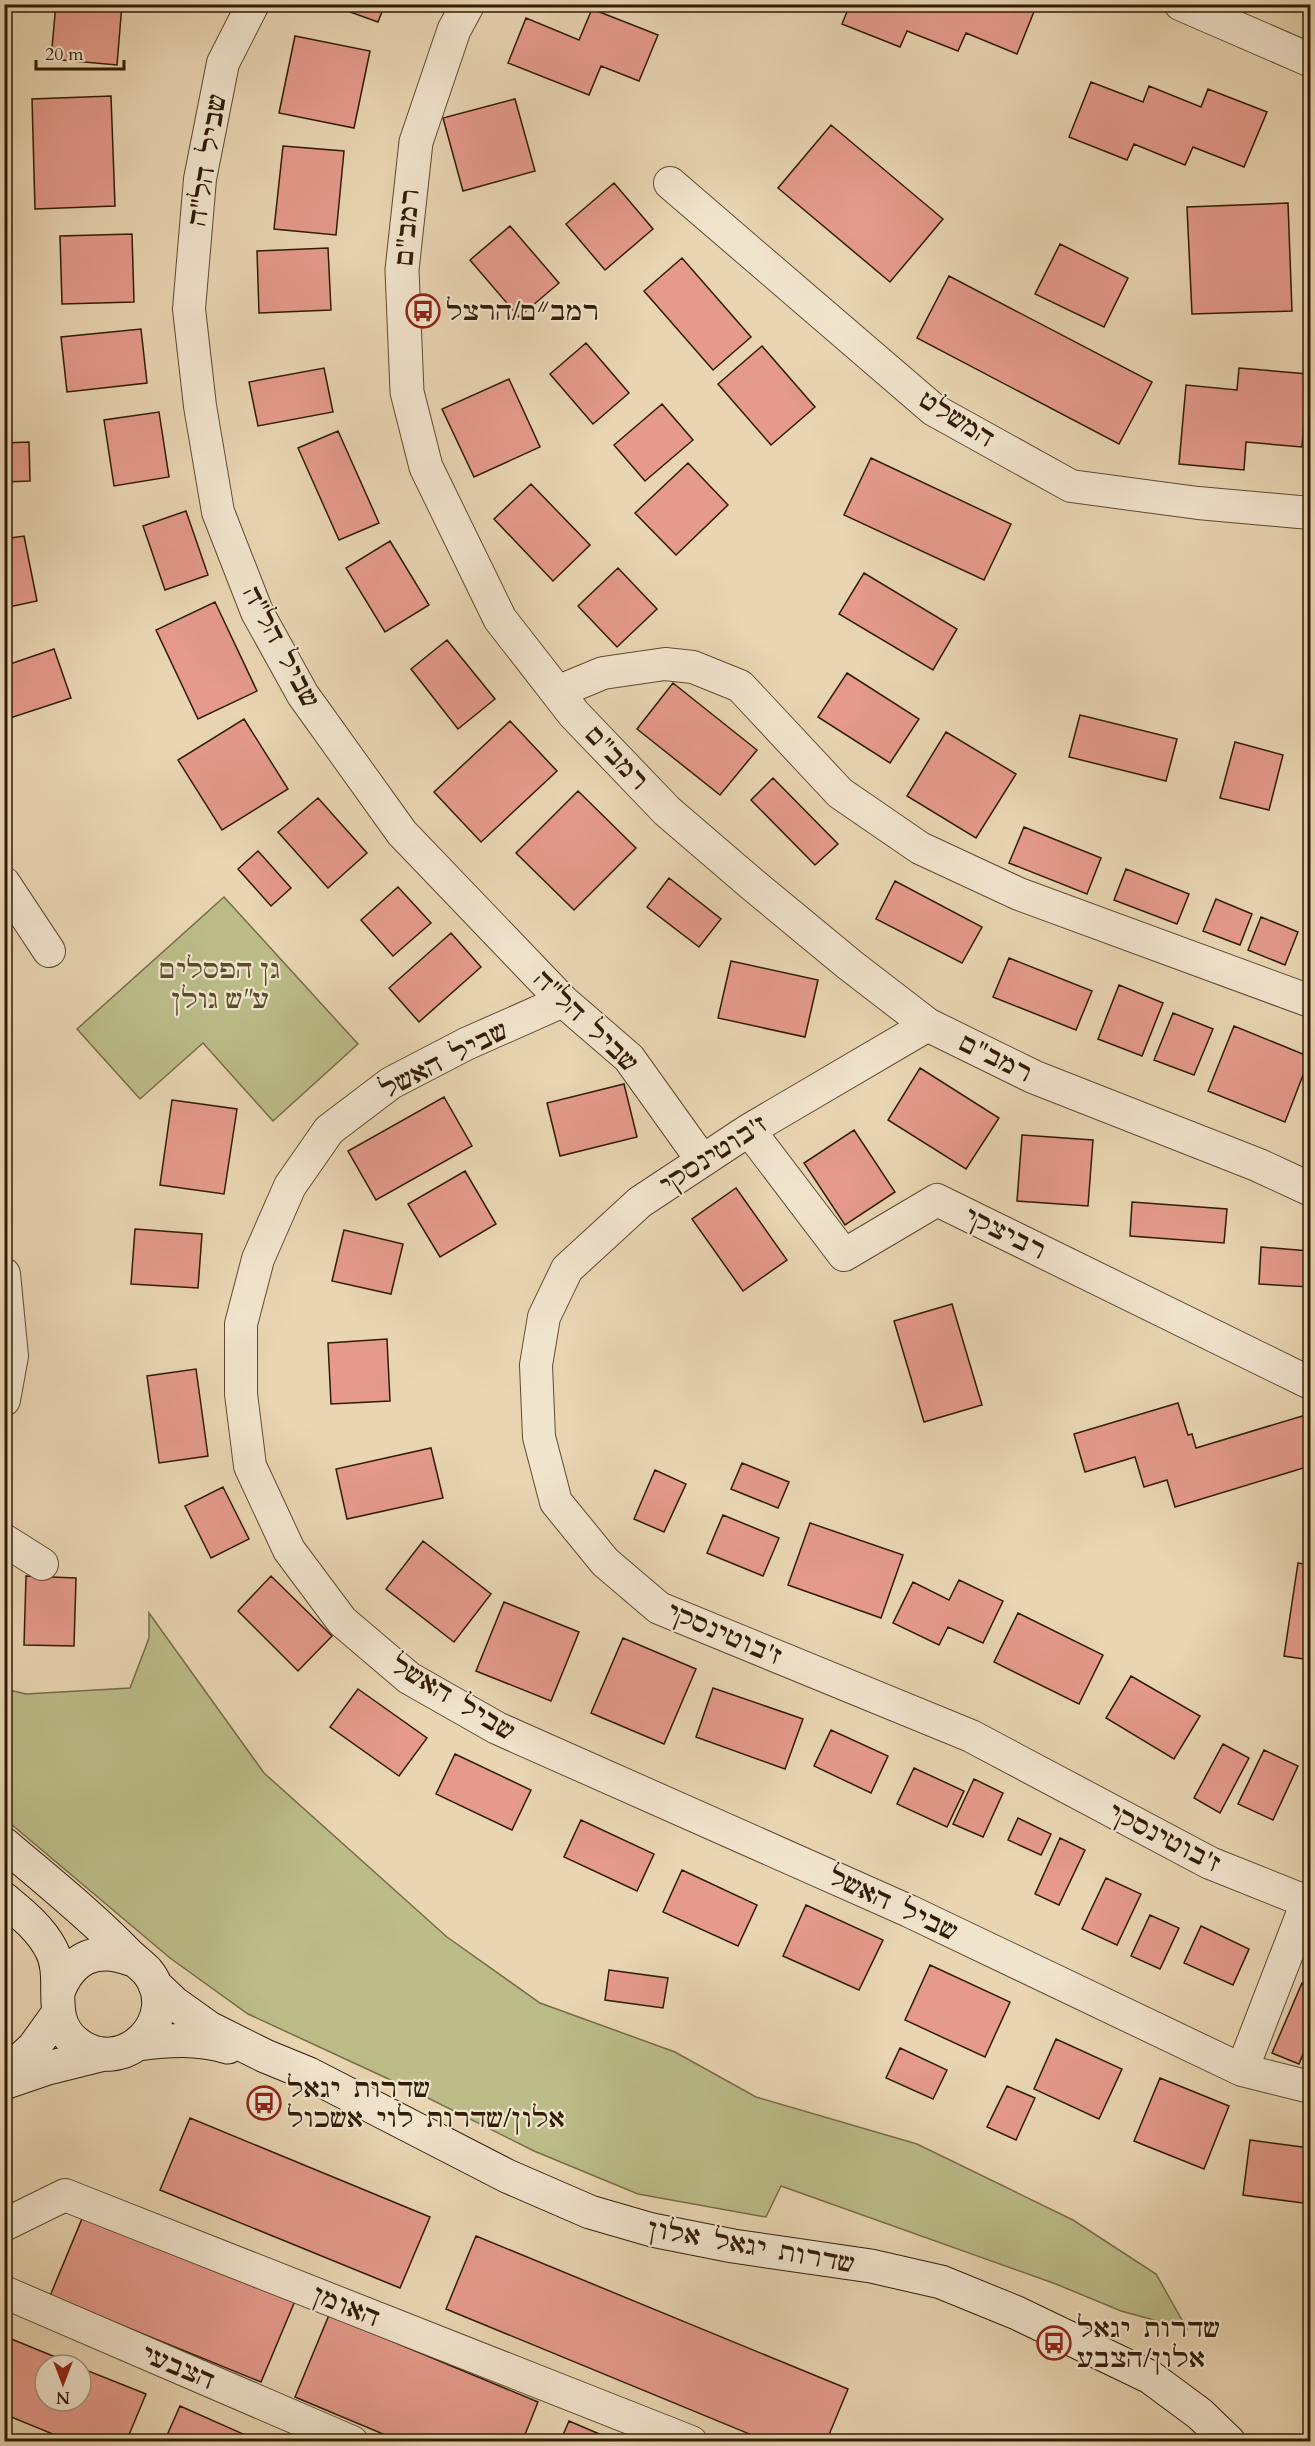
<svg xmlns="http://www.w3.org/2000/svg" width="1315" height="2446" font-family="Cardo,'Frank Ruhl Libre',serif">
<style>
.green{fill:#bbbc88;stroke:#766c46;stroke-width:1.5}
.building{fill:#e59a8b;stroke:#311c04;stroke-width:1.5}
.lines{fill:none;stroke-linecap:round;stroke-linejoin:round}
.minor-casing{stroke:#5f4a30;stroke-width:34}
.tertiary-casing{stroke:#5f4a30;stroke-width:35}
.secondary-casing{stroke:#311c04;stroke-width:35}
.minor{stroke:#f1e4cd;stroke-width:32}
.tertiary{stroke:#f1e4cd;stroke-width:33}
.secondary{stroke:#f1e4cd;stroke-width:33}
.labels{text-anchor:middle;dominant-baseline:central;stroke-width:4.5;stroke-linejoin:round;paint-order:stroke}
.street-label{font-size:26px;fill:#311c04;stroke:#f1e4cd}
.poi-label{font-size:26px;fill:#311c04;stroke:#f1e4cd;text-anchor:start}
.park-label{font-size:26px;font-style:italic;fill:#5a4c2c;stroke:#f1e4cd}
</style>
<rect width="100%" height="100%" fill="#e9d5b2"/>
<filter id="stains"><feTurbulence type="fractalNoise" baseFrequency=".00333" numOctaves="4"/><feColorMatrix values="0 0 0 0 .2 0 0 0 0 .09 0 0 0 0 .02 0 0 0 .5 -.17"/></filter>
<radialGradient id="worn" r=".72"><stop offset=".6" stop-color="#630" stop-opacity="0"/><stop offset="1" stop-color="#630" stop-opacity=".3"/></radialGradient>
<path class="green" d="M224,897L358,1044L273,1121L203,1043L140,1099L77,1029Z
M149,1613L264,1773L447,1937L540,2003L675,2052L756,2097L917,2144L1073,2220L1156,2274L1187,2329L1121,2311L1056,2284L781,2186L766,2217L638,2194L534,2151L408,2088L248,2014L170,1958L5,1819V1689L26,1694L130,1688L149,1638Z"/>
<path class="building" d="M56,4H122L117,65L51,59Z
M328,4H385L378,22Z
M850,4H1037L1017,54L966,33L958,51L907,31L900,47L842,24Z
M592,9L658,35L639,81L601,66L589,95L508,63L526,18L579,40Z
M295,36L370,51L354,128L279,113Z
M1091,82L1143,102L1149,86L1201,107L1208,89L1267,112L1244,167L1193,147L1185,165L1134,144L1127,160L1069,137Z
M111,96L115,206L35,209L32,99Z
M515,99L535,171L463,191L443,118Z
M831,125L943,219L890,282L778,188Z
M283,146L344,151L336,235L274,229Z
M614,183L653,229L605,270L566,224Z
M1288,203L1292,311L1192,314L1187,207Z
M510,226L559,283L519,317L470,260Z
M132,234L134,302L62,304L60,236Z
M1060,244L1128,278L1104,327L1035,294Z
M328,248L331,310L259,313L257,251Z
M682,258L751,337L713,370L644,291Z
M949,276L1152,382L1119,444L917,338Z
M141,329L147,383L67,392L61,337Z
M586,343L629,393L593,424L550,374Z
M762,346L815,407L771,445L718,384Z
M324,368L333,412L258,426L249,382Z
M1239,368L1308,374L1302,447L1246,442L1244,470L1179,464L1186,385L1237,390Z
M509,379L540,447L474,477L442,409Z
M662,404L693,440L645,481L614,445Z
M159,412L169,477L114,486L104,420Z
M338,431L379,523L339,540L298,448Z
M29,442L30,481L4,482V443Z
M871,458L1011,524L984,580L844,515Z
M688,463L728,505L676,555L635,513Z
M531,484L590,545L553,581L494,519Z
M186,511L208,575L165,590L143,526Z
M24,536L37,601L4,608V539Z
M390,541L429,605L385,632L346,568Z
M618,568L657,609L617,647L578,606Z
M864,573L957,629L933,670L839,614Z
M215,602L257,691L198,719L156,630Z
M447,640L495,699L458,729L411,669Z
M54,649L71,698L4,720V666Z
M847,673L919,719L890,763L818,717Z
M673,683L757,750L720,795L637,729Z
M1080,715L1177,739L1166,781L1069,757Z
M244,719L288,789L222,830L178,760Z
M510,721L557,771L481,842L434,792Z
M946,732L1016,774L976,838L907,796Z
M1235,742L1283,755L1269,810L1220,798Z
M773,778L838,844L815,865L751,800Z
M578,791L636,848L574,910L516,853Z
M318,798L367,853L328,888L278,832Z
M1024,827L1101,858L1087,894L1009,863Z
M258,851L291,888L271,906L238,869Z
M1126,869L1189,894L1177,924L1114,900Z
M669,878L721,919L699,947L647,907Z
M895,881L982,927L962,963L876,919Z
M398,887L431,923L393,956L361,920Z
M1216,899L1252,914L1240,945L1203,931Z
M1261,917L1298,932L1285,965L1248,950Z
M451,933L481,967L419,1022L389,988Z
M1009,958L1092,991L1076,1030L993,997Z
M731,961L818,980L805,1037L718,1018Z
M1119,985L1163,1003L1142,1056L1098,1039Z
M1173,1013L1213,1029L1194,1075L1154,1060Z
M1234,1026L1310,1057L1285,1122L1208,1091Z
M920,1068L999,1118L966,1169L888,1120Z
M624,1084L637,1137L560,1156L547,1103Z
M444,1097L472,1146L376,1200L348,1151Z
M172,1100L237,1109L224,1194L160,1185Z
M854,1130L895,1192L845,1225L804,1163Z
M1022,1135L1093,1140L1088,1206L1017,1201Z
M465,1171L496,1224L440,1257L408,1204Z
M736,1188L787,1260L743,1291L692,1219Z
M1132,1202L1227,1209L1224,1243L1130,1236Z
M135,1229L202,1234L198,1288L131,1284Z
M344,1230L403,1244L391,1294L332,1281Z
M1261,1247L1310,1251V1287L1259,1284Z
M952,1304L982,1405L924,1422L894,1321Z
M387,1339L390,1401L331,1404L328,1343Z
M196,1369L208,1456L159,1463L147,1376Z
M1178,1403L1188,1435L1192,1434L1196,1448L1309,1414L1310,1466L1175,1507L1167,1480L1144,1487L1135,1457L1085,1472L1074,1434Z
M431,1448L443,1498L347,1519L336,1469Z
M742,1463L789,1482L778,1508L731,1489Z
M655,1470L686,1484L664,1532L634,1519Z
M223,1487L249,1539L211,1558L185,1506Z
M723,1515L779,1538L763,1576L707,1553Z
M810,1523L903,1555L881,1618L788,1585Z
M423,1541L491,1594L454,1642L386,1589Z
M1298,1563L1310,1565V1660L1284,1656Z
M26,1576L76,1578L74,1646L24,1645Z
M271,1576L332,1636L298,1671L238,1611Z
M959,1580L1003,1601L983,1643L948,1627L939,1645L893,1623L913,1582L949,1600Z
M504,1602L579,1632L551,1701L476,1671Z
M1018,1613L1103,1655L1079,1704L994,1662Z
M623,1638L696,1669L664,1744L591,1713Z
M1131,1676L1200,1716L1174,1759L1106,1718Z
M713,1688L803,1719L785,1769L696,1737Z
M358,1689L427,1738L399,1776L330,1727Z
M831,1730L888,1756L871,1793L814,1766Z
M1223,1744L1249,1758L1220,1813L1194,1798Z
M1264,1750L1298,1766L1273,1820L1238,1804Z
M455,1754L531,1790L512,1830L436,1794Z
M914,1768L964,1791L947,1827L897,1804Z
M974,1779L1003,1793L983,1837L953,1824Z
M1310,1780V1819L1304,1818Z
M1018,1818L1051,1834L1041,1855L1008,1840Z
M581,1820L654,1854L637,1891L564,1857Z
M1060,1838L1085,1850L1059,1905L1035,1894Z
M682,1870L757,1905L738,1946L663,1912Z
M1106,1878L1141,1894L1117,1945L1082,1929Z
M806,1905L883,1940L859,1990L783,1956Z
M1150,1915L1179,1928L1160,1969L1131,1956Z
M1201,1926L1249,1949L1233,1985L1184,1963Z
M930,1965L1010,2002L985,2057L905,2020Z
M609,1970L668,1978L663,2008L605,2000Z
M1302,1983L1310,1987V2037L1299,2064L1272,2053Z
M1056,2039L1122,2069L1099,2119L1034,2089Z
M900,2048L947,2070L933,2099L886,2078Z
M1160,2078L1229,2106L1204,2169L1134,2141Z
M1007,2086L1035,2098L1016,2140L987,2127Z
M190,2118L430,2217L400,2288L160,2190Z
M1250,2140L1310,2148V2204L1243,2195Z
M84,2214L295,2301L261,2382L50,2296Z
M476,2236L848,2389L826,2442H769L446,2309Z
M329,2315L538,2402L522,2442H402L295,2397Z
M4,2336L75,2365H45V2401H81V2368L146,2394L126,2442H72L4,2414Z
M180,2406L261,2442H164Z
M569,2421L618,2442H560Z"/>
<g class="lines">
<defs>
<path id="minor" d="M253,4L223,63L200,179L189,309L200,406L218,512L257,612L303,695L402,833L563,1001L629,1058L702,1160
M670,183L934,410L1071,486L1198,503L1310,513
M557,692L603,673L665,664L693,667L740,686L840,793L920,848L1019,894L1310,1001
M4,883L49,951
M563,1001L466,1044L391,1083L329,1130L290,1186L258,1259L241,1324V1394L250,1466L289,1550L342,1621L409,1678L497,1728L909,1911L1242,2070L1310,2087
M928,1025L749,1130L640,1202L567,1269L544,1317L536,1365L539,1437L556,1502L605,1562L659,1608L971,1736L1210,1863L1310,1903
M749,1130L844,1255L937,1200L1310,1383
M4,1274L12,1356L4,1400
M4,1540L42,1564
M1242,2070L1307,1902
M4,2225L65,2195L691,2442
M4,2292L352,2442"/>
<path id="tertiary" d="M468,4L454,30L416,142L402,270L407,392L426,467L500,619L574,714L667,811L752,884L850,965L928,1025L1034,1077L1258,1165L1310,1189
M1181,4L1310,60"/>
<path id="secondary" d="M4,1844C46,1880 89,1914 127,1953C133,1959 141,1965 147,1971C185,2018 122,2081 75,2042C45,2018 67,1979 51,1949C40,1928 22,1914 4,1899
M155,1985L174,2003L209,2028L265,2056L309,2074L507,2176L590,2212L652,2230L733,2246L871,2266L941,2282L1017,2313L1150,2377L1200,2414L1229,2442
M58,1992C72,1956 98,1946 133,1960
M137,2044C171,2040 195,2038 228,2047
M4,2075L34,2047L57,2015
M4,2083L48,2068L104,2054"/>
</defs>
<use href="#minor" class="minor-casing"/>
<use href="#tertiary" class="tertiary-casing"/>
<use href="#secondary" class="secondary-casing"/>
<use href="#minor" class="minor"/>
<use href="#tertiary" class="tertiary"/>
<use href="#secondary" class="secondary"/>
</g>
<defs>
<symbol id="bus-ring" viewBox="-11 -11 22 22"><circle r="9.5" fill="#f1e4cd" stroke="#8f2418" stroke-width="1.5"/><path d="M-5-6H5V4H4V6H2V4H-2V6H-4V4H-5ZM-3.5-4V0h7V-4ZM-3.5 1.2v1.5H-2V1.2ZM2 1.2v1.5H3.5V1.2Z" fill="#8f2418"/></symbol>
</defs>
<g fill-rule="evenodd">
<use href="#bus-ring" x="404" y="292" width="38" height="38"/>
<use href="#bus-ring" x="245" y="2084" width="38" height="38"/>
<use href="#bus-ring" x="1035" y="2324" width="38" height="38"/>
</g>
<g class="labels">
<g class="street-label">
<text transform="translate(207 160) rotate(-81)">שביל הל"ה</text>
<text transform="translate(407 227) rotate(-85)">רמב"ם</text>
<text transform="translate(957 419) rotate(32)">המשלט</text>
<text transform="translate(281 647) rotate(62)">שביל הל"ה</text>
<text transform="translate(617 758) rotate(46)">רמב"ם</text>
<text transform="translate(586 1021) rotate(44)">שביל הל"ה</text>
<text transform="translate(996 1058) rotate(26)">רמב"ם</text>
<text transform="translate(444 1060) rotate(-27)">שביל האשל</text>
<text transform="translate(714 1154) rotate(-33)">ז'בוטינסקי</text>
<text transform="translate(1005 1233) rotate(26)">רביצקי</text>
<text transform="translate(725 1634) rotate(23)">ז'בוטינסקי</text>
<text transform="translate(453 1698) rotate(31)">שביל האשל</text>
<text transform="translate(1165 1838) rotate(27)">ז'בוטינסקי</text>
<text transform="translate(893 1904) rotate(25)">שביל האשל</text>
<text transform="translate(751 2246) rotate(10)">שדרות יגאל אלון</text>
<text transform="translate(346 2306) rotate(22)">האומן</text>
<text transform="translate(178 2367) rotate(23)">הצבעי</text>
</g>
<g class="poi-label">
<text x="446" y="311">רמב״ם/הרצל</text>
<text x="287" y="2088">שדרות יגאל<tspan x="287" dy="30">אלון/שדרות לוי אשכול</tspan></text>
<text x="1077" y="2328">שדרות יגאל<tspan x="1077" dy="30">אלון/הצבע</tspan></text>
</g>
<g class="park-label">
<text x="220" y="969">גן הפסלים<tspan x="220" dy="30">ע"ש גולן</tspan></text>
</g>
</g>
<rect width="1315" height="2446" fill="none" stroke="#e9d5b2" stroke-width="24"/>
<rect x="6" y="6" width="1303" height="2434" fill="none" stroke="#311c04" stroke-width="3"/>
<rect x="12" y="12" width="1291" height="2422" fill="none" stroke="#311c04" stroke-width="1.5"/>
<g transform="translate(63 2383) rotate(180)"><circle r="28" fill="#f1e4cd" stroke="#a4947d" stroke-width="1.5"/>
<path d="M0-4.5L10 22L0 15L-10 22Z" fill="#8f2418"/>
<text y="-9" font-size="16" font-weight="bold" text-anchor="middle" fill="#311c04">N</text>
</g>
<path d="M36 60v9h88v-9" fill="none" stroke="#311c04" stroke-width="3"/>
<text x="45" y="60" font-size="18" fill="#311c04" stroke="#f1e4cd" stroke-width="4.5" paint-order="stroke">20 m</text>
<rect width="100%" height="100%" filter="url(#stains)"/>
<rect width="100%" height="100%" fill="url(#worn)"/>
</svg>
